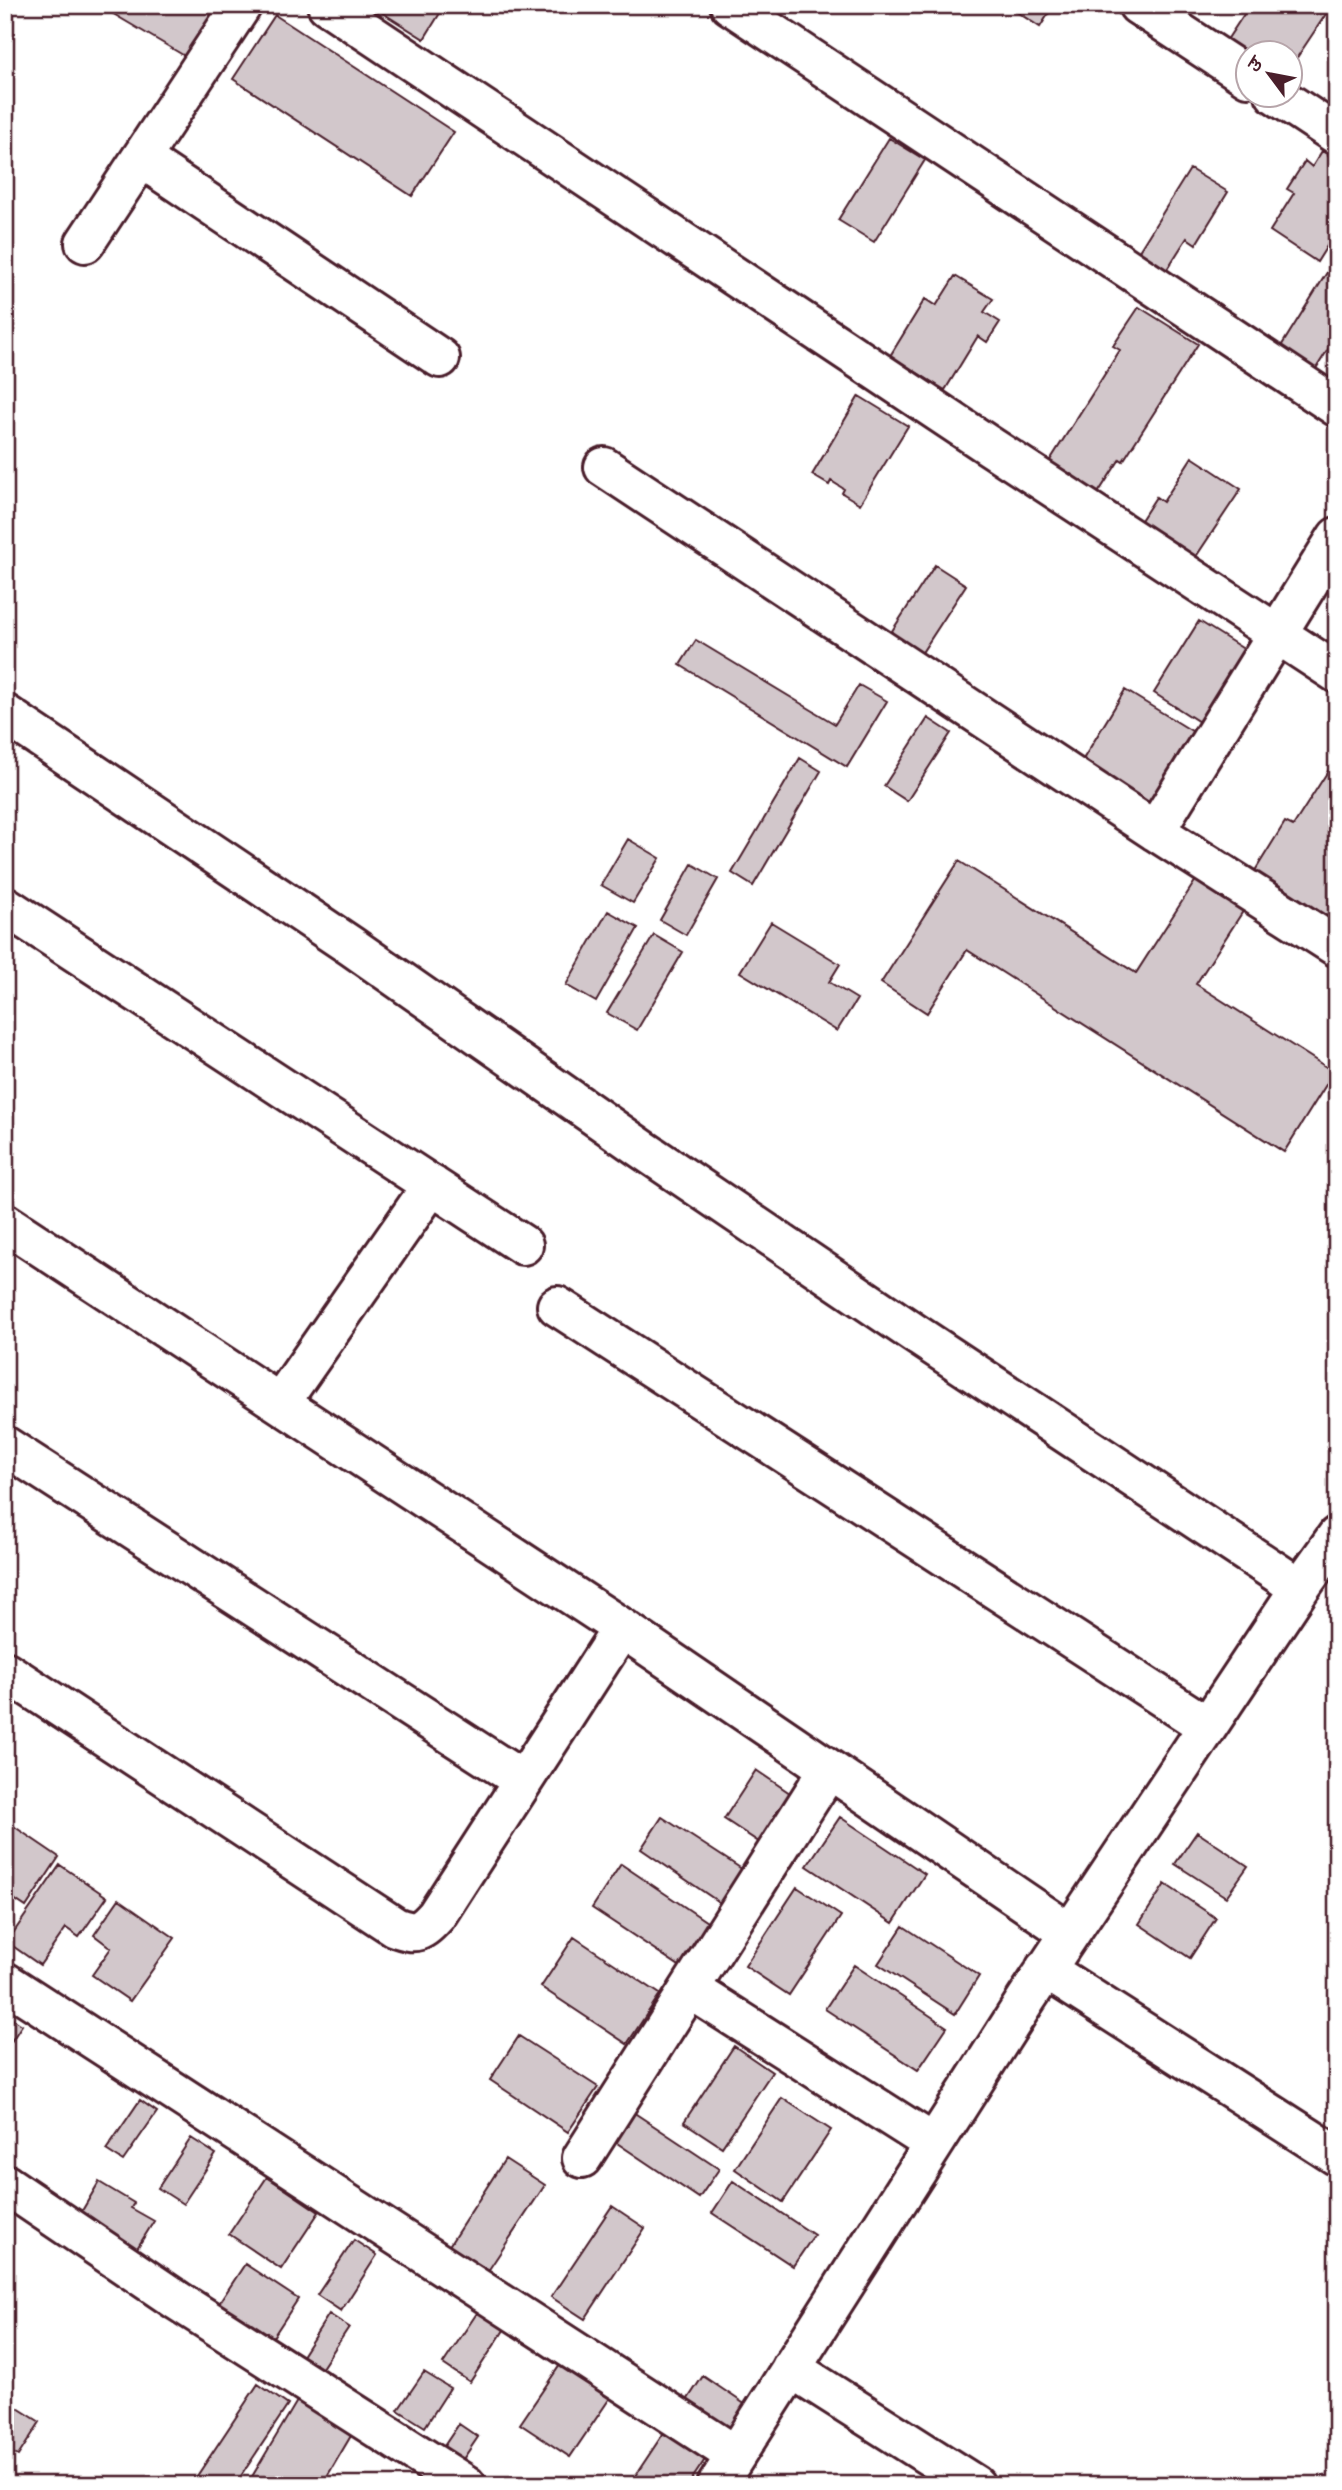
<svg xmlns="http://www.w3.org/2000/svg" width="1342" height="2490" font-family="Kalam,'Playpen Sans Deva',sans-serif">
<style>
.building{fill:#d2c7cb;stroke:#4a1f2b;stroke-width:2}
.lines{fill:none;stroke-linecap:round;stroke-linejoin:round}
.minor-casing{stroke:#4a1f2b;stroke-width:44}
.minor{stroke:#fff;stroke-width:38}
</style>
<rect width="100%" height="100%" fill="#fff"/>
<filter id="ink" filterUnits="userSpaceOnUse"><feTurbulence type="fractalNoise" baseFrequency=".0143" numOctaves="2"/><feDisplacementMap in="SourceGraphic" scale="14" xChannelSelector="R" yChannelSelector="G"/><feConvolveMatrix kernelMatrix="1 2 1 2 8 2 1 2 1" color-interpolation-filters="sRGB"/></filter>
<g filter="url(#ink)">
<path class="building" d="M114,5H212L229,16L200,65L110,12Z
M370,5H445L424,39Z
M1006,5H1054L1040,27Z
M1250,5H1332L1290,68V52H1248V61L1223,46Z
M275,15L454,132L412,196L233,79Z
M889,138L925,160L874,242L838,220Z
M1322,151L1337,161V230L1317,262L1270,231L1294,193L1287,189L1305,161L1312,167Z
M1190,169L1228,192L1196,244L1187,238L1162,277L1134,259Z
M1331,266L1337,270V335L1315,370L1280,348Z
M955,276L993,299L984,312L1000,322L987,342L978,336L945,390L890,356L925,299L936,306Z
M1139,307L1198,344L1123,461L1120,459L1091,504L1042,473L1120,350L1113,346Z
M859,396L908,426L860,504L842,493L844,489L831,481L829,485L812,475Z
M1192,457L1241,489L1193,561L1138,525L1156,497L1163,502Z
M935,565L966,585L921,654L890,634Z
M1199,621L1250,653L1204,725L1154,693Z
M696,640L835,724L859,685L887,701L847,767L680,665Z
M1125,690L1200,736L1151,817L1076,771Z
M928,718L951,733L907,801L884,786Z
M1337,757V927L1253,874L1285,822L1293,826Z
M800,758L821,771L753,886L732,873Z
M628,839L660,858L633,903L601,885Z
M959,861L1136,973L1199,875L1247,905L1196,984L1334,1072L1284,1152L967,950L927,1013L881,983Z
M692,864L718,879L686,935L660,920Z
M608,911L638,928L596,1002L566,985Z
M771,922L840,964L829,982L857,999L837,1031L740,972Z
M654,935L683,952L637,1030L607,1013Z
M756,1770L806,1804L774,1852L724,1819Z
M662,1817L751,1875L729,1909L641,1849Z
M840,1817L925,1874L893,1923L807,1866Z
M9,1823L59,1857L26,1907L5,1893V1828Z
M1197,1832L1248,1866L1226,1897L1175,1864Z
M621,1864L713,1926L684,1969L592,1908Z
M60,1865L107,1897L79,1937L66,1928L40,1965L7,1942Z
M1165,1884L1216,1918L1190,1958L1139,1924Z
M797,1887L841,1916L789,1995L745,1966Z
M119,1899L175,1938L130,2001L92,1975L111,1948L94,1935Z
M903,1926L979,1976L955,2014L878,1964Z
M574,1937L660,1994L627,2044L541,1987Z
M854,1965L947,2027L918,2070L825,2009Z
M5,2014L22,2025L5,2051Z
M519,2036L598,2087L568,2132L490,2080Z
M734,2046L772,2072L722,2147L684,2122Z
M782,2098L831,2130L783,2202L735,2169Z
M140,2100L157,2112L123,2161L106,2150Z
M633,2112L719,2169L699,2198L614,2141Z
M191,2138L216,2154L183,2204L158,2188Z
M505,2159L545,2185L484,2277L445,2252Z
M267,2177L319,2212L281,2269L229,2234Z
M733,2181L814,2235L793,2266L712,2213Z
M99,2182L134,2203L131,2208L154,2221L136,2250L79,2216Z
M612,2206L645,2228L585,2319L551,2297Z
M354,2240L377,2255L341,2311L317,2295Z
M245,2264L298,2299L271,2340L218,2305Z
M479,2310L506,2327L470,2382L443,2364Z
M329,2314L349,2327L312,2383L293,2370Z
M562,2362L612,2395L570,2457L520,2424Z
M424,2372L450,2388L425,2427L398,2410Z
M703,2376L752,2409L734,2437L684,2405Z
M258,2384L288,2405L235,2485H210L197,2476Z
M5,2400L40,2422L18,2456L5,2448Z
M297,2401L352,2434L322,2485H247Z
M459,2424L478,2437L459,2465L440,2452Z
M665,2431L706,2458L688,2485H629Z"/>
<g class="lines">
<defs>
<path id="minor" d="M327,5L985,443L1337,673
M730,5L1337,407
M1138,5L1248,77
M1275,94L1337,135
M141,158L440,358
M85,243L242,5
M604,467L1155,831L1337,947
M5,714L351,946L642,1149L914,1333L1300,1588
M1155,831L1337,537
M5,906L523,1245
M5,1223L622,1628L1070,1933
M557,1306L1207,1726
M280,1403L432,1185
M5,1446L522,1780
M5,1671L395,1927C417,1935 421,1932 436,1916L622,1628
M1045,1969L1337,2156
M5,1982L735,2455
M690,1989L934,2144
M582,2158L829,1769
M5,2184L178,2301L466,2485
M791,2368L975,2485
M717,2485L1027,1998L1300,1588L1337,1536"/>
</defs>
<use href="#minor" class="minor-casing"/>
<use href="#minor" class="minor"/>
</g>
</g>
<rect width="1342" height="2490" fill="none" stroke="#fff" stroke-width="28"/>
<rect x="14" y="14" width="1314" height="2462" fill="none" stroke="#4a1f2b" stroke-width="2.5" filter="url(#ink)"/>
<g transform="translate(1269 74) rotate(302)"><circle r="33" fill="#ffffff" stroke="#b7a5aa" stroke-width="2"/>
<path d="M0-5L12 26L0 18L-12 26Z" fill="#4a1f2b"/>
<text y="-10" font-size="19" font-weight="bold" text-anchor="middle" fill="#4a1f2b">उ</text>
</g>
</svg>
